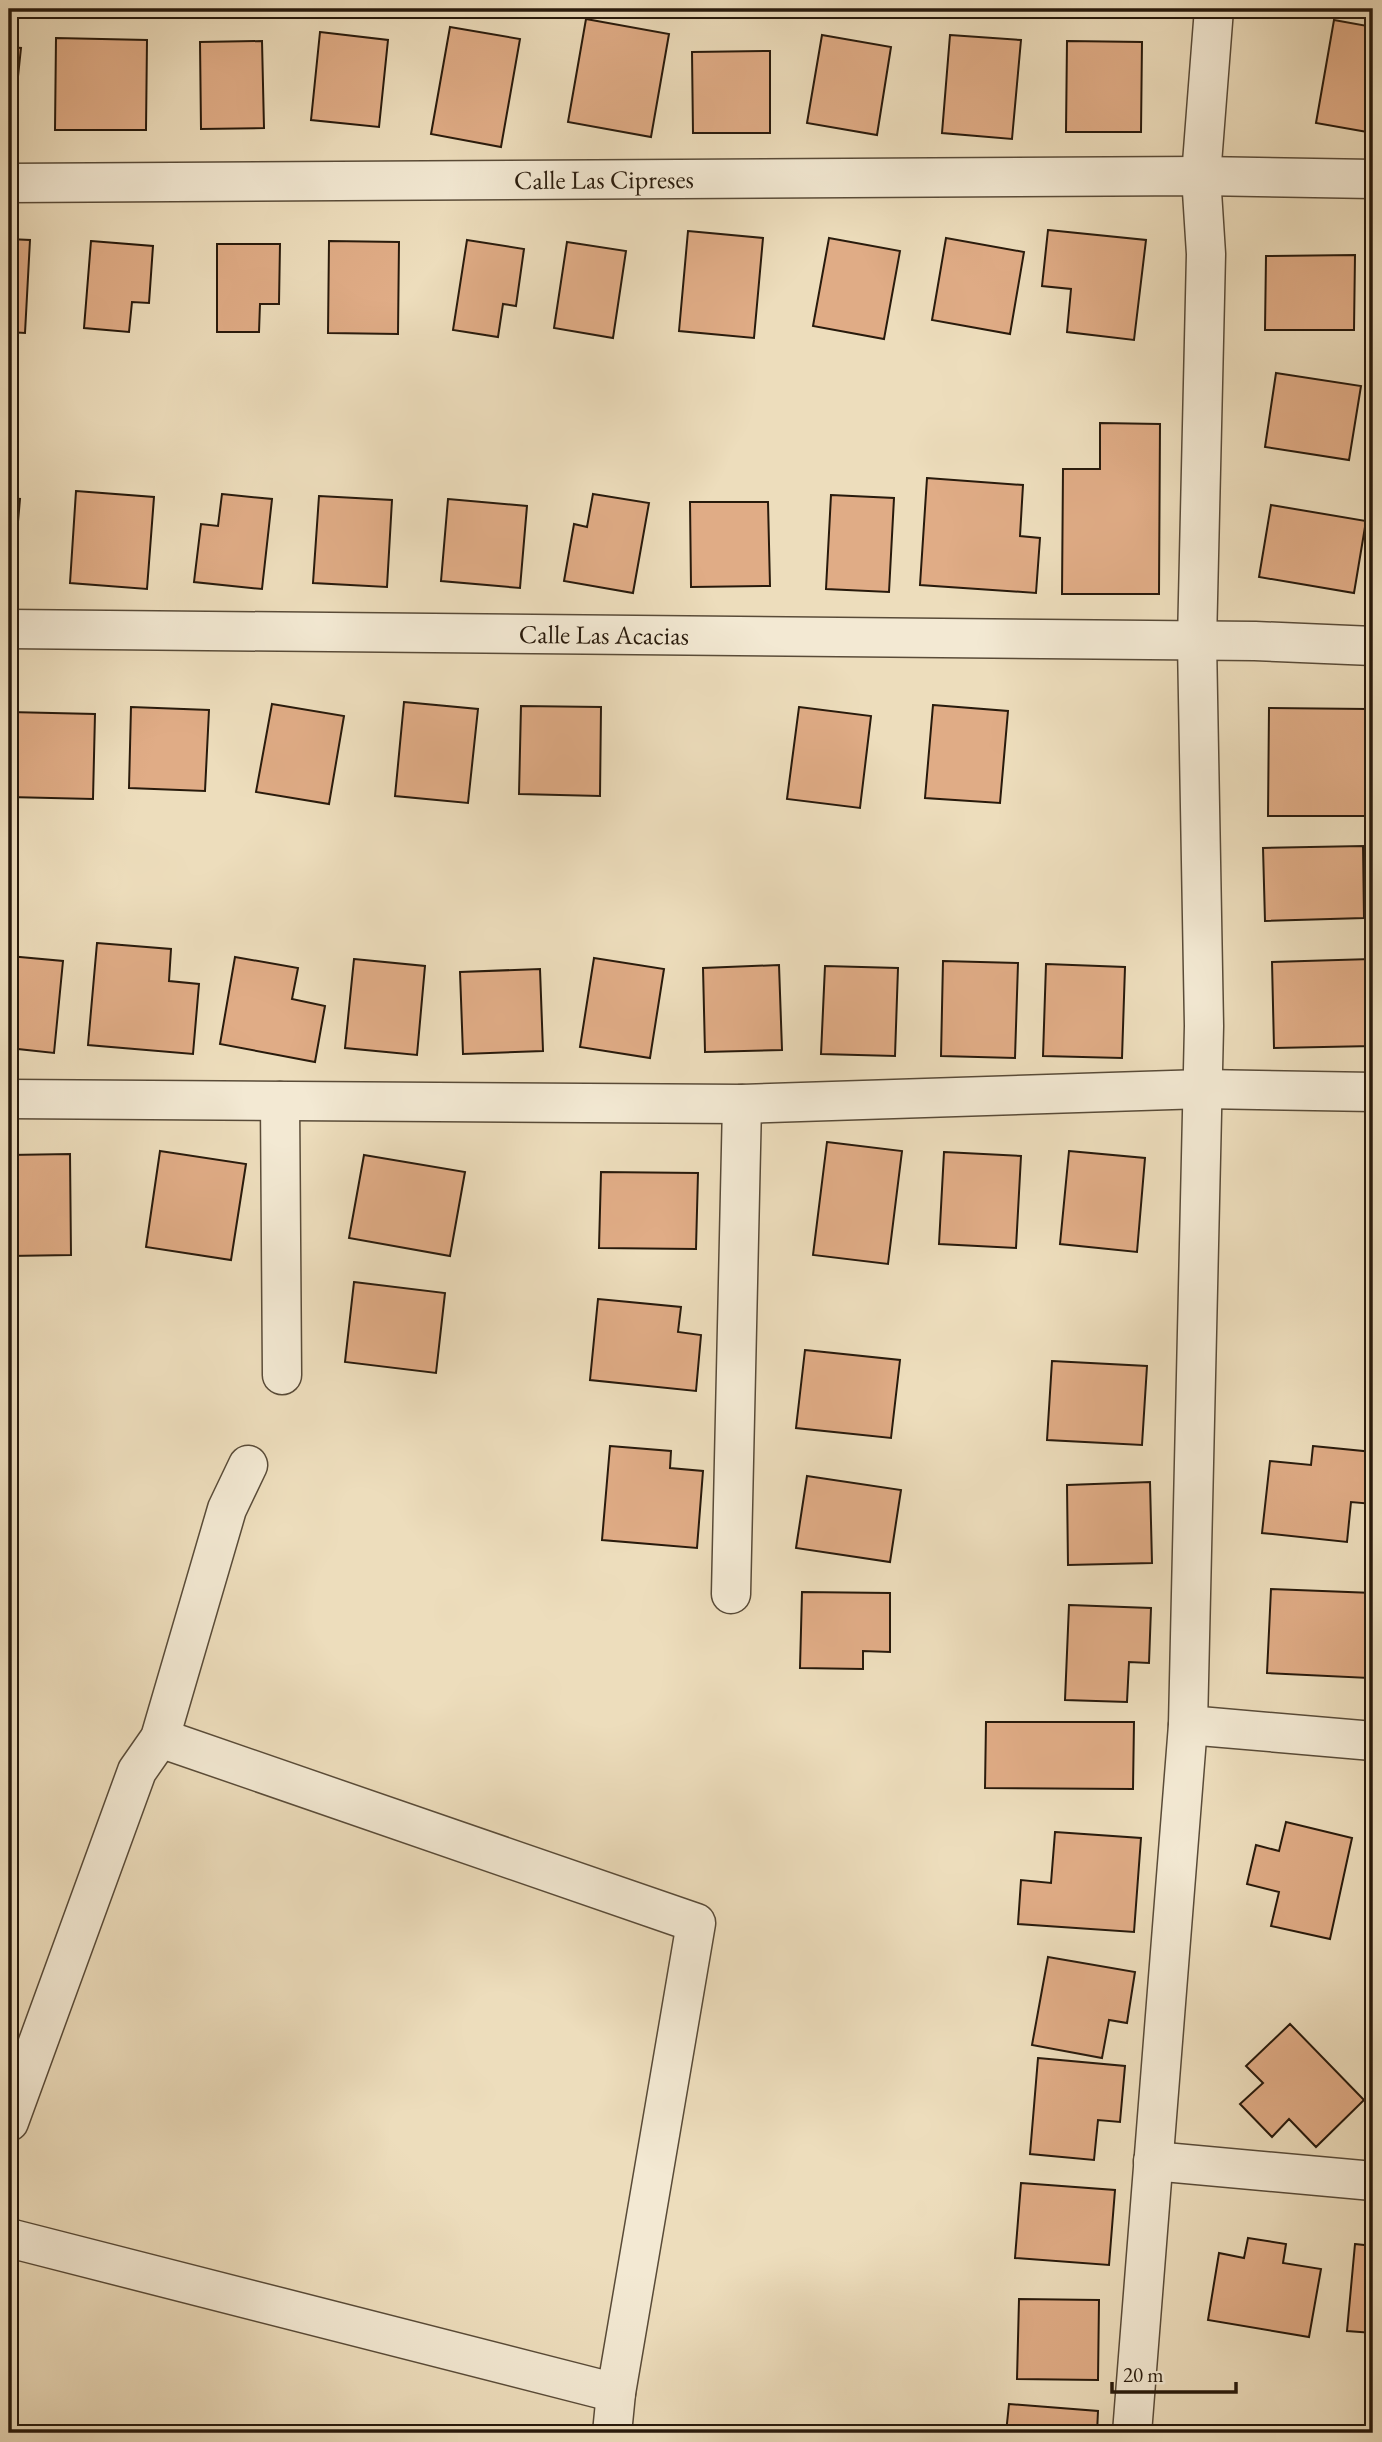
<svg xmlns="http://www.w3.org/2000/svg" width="1382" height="2442" font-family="'EB Garamond',serif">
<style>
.building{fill:#e0ac86;stroke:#281a0c;stroke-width:2}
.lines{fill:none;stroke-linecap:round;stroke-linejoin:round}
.street-casing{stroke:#594b38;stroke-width:41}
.street{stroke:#f3e9d3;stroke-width:38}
.labels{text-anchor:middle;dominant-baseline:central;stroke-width:5;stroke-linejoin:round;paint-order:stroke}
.street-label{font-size:26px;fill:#281a0c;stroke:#f3e9d3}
</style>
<rect width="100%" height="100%" fill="#edddbc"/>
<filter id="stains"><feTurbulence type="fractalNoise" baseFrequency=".00286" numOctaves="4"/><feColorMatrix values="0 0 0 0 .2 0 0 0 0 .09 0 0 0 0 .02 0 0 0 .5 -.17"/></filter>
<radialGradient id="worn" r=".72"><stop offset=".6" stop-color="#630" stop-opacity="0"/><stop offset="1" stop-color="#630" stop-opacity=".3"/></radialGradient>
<path class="building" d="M586,19L669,34L651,137L568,122Z
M1334,20L1373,27V133L1316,123Z
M450,27L520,39L501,147L431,134Z
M320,32L388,40L379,127L311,120Z
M822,35L891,47L877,135L807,123Z
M950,35L1021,40L1012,139L942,133Z
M56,38L147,40L146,130H55Z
M262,41L264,128L201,129L200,42Z
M1067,41L1142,42L1141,132H1066Z
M9,47L21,48L12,133H9Z
M770,51V133H693L692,52Z
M1048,230L1146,240L1134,340L1067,332L1071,289L1042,286Z
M688,231L763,238L754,338L679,331Z
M829,238L900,251L884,339L813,326Z
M946,238L1024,252L1010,334L932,320Z
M9,239L30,240L25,333L9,332Z
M467,240L524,249L516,306L503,304L498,337L453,330Z
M91,241L153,246L149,303L132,302L129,332L84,328Z
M329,241L399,242L398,334L328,333Z
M567,242L626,251L613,338L554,328Z
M217,244H280L279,304H260L259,332H217Z
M1355,255L1354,330H1265L1266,256Z
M1276,373L1361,386L1349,460L1265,447Z
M1100,423L1160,424L1159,594H1062L1063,469H1100Z
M927,478L1023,485L1020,536L1040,538L1036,593L920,585Z
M76,491L154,497L147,589L70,583Z
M222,494L272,499L262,589L194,582L201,524L218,526Z
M593,494L649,503L633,593L564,581L574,524L587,527Z
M831,495L894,498L889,592L826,589Z
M319,496L392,500L387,587L313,583Z
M9,498L20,499L12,589H9Z
M448,499L527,506L520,588L441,581Z
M690,502H768L770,586L691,587Z
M1271,505L1366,521L1354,593L1259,577Z
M404,702L478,709L468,803L395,796Z
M272,704L344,716L329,804L256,792Z
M933,705L1008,711L1000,803L925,798Z
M521,706L601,707L600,796L519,794Z
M131,707L209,710L205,791L129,788Z
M799,707L871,716L860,808L787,799Z
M1269,708L1368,709V816H1268Z
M9,712L95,714L93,799L9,797Z
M1363,846L1364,918L1265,921L1263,848Z
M97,943L171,949L169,981L199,984L193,1054L88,1045Z
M9,956L63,961L54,1053L9,1048Z
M235,957L298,968L292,999L325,1006L315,1062L220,1044Z
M594,958L664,969L650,1058L580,1047Z
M354,959L425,966L417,1055L345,1048Z
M1371,959L1373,1046L1274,1048L1272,962Z
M943,961L1018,963L1015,1058L941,1056Z
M1046,964L1125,967L1122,1058L1043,1056Z
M779,965L782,1050L705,1052L703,968Z
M825,966L898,968L895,1056L821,1054Z
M540,969L543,1051L463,1054L460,972Z
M827,1142L902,1151L888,1264L813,1255Z
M160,1151L246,1164L231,1260L146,1247Z
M1069,1151L1145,1158L1137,1252L1060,1244Z
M944,1152L1021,1156L1016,1248L939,1244Z
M70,1154L71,1255L9,1256V1155Z
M364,1155L465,1172L450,1256L349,1238Z
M601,1172L698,1173L696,1249L599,1248Z
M354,1282L445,1293L436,1373L345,1362Z
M598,1299L681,1307L678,1332L701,1335L696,1391L590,1380Z
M805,1350L900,1360L891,1438L796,1428Z
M1052,1361L1147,1366L1142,1445L1047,1440Z
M610,1446L671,1451L670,1468L703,1471L697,1548L602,1540Z
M1313,1446L1373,1452V1504L1351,1502L1347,1542L1262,1533L1270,1461L1311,1465Z
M807,1476L901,1490L890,1562L796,1548Z
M1150,1482L1152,1563L1068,1565L1067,1485Z
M1271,1589L1373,1593L1369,1678L1267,1673Z
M802,1592L890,1593V1652L863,1651V1669L800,1668Z
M1069,1605L1151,1608L1149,1663L1129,1662L1127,1702L1065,1700Z
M986,1722H1134L1133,1789L985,1788Z
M1286,1822L1352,1838L1330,1939L1271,1926L1279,1892L1247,1884L1256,1845L1279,1851Z
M1055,1832L1141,1838L1134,1932L1018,1924L1021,1880L1051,1883Z
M1048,1957L1135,1972L1127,2023L1109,2020L1102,2058L1032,2045Z
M1290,2024L1364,2100L1316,2147L1289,2119L1272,2137L1240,2104L1263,2083L1246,2066Z
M1038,2058L1125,2066L1120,2122L1098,2120L1094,2160L1030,2154Z
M1021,2183L1115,2190L1109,2265L1015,2258Z
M1248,2238L1286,2244L1283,2263L1321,2269L1309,2337L1208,2320L1219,2253L1244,2258Z
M1355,2244L1373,2246V2333L1347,2331Z
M1019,2299L1099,2300L1098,2380L1017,2379Z
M1009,2404L1098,2411L1097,2433H1006Z"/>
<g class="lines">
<defs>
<g id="street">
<path id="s1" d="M9,183L1201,176L1373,179"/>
<path id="s2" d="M9,629L1255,641L1373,646"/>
<path d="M9,1099L742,1104L1203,1089L1373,1092"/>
<path d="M280,1101L282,1375"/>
<path d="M731,1594L742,1104"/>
<path d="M1188,1725L1373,1741"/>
<path d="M160,1738L696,1923L616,2393L612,2433"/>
<path d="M9,2122L137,1771L160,1738L227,1509L248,1465"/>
<path d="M1153,2161L1373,2181"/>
<path d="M9,2238L616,2393"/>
<path d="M1132,2433L1188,1725L1204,1026L1197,642L1206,254L1201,176L1214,9"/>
</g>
</defs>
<use href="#street" class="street-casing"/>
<use href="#street" class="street"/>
</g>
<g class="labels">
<g class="street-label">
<text stroke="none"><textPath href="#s1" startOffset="595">Calle Las Cipreses</textPath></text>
<text stroke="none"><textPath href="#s2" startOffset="595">Calle Las Acacias</textPath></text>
</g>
</g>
<rect width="1382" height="2442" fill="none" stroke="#edddbc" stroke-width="35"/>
<rect x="10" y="10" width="1361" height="2421" fill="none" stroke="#281a0c" stroke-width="3.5"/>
<rect x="18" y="18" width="1347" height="2407" fill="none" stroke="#281a0c" stroke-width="2"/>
<path d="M1112 2382v10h124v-10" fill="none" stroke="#281a0c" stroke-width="3.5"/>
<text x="1123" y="2382" font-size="21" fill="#281a0c" stroke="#f3e9d3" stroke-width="5" paint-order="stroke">20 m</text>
<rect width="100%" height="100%" filter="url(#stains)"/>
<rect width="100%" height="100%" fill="url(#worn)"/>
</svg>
